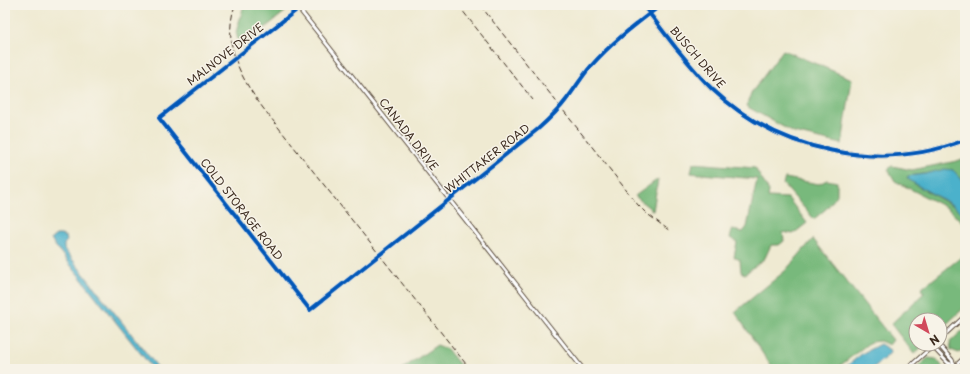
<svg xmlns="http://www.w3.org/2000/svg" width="970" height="374" font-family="'Playpen Sans',sans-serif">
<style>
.forest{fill:#78b97c;stroke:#5a724d}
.water{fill:#4cb1cb;stroke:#446e74}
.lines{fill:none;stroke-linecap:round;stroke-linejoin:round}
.minor-casing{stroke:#564739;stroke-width:5}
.tertiary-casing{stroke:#564739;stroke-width:5.5}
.minor{stroke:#fff;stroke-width:3}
.tertiary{stroke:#fff;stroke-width:3.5}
.rail{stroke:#3b2a1e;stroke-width:1;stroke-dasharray:6 3;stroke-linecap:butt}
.cycleway-casing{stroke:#f7f3e8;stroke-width:6}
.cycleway{stroke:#0057b8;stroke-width:4}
.labels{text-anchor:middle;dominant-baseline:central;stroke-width:3;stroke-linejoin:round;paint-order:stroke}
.street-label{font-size:11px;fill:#3b2a1e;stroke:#f7f3e8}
</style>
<rect width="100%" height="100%" fill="#f7f3e8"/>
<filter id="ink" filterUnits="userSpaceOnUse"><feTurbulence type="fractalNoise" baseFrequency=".025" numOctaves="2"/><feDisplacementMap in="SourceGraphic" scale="8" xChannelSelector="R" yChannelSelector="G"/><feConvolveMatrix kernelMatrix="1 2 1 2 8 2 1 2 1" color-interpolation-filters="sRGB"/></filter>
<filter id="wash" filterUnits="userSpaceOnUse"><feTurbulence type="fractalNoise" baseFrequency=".012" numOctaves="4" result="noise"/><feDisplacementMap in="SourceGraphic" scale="16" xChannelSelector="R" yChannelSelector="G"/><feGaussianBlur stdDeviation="0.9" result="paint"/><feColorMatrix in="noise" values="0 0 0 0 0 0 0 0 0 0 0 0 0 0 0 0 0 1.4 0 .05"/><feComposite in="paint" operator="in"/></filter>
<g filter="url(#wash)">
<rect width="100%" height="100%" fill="#efead2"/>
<path class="forest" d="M244,5H283L286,11L240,48L236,32Z
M783,50L852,79L842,144L794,133L746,106L752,92Z
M965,158V183L953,170L908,176L907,178L916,185L953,206L962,213L965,217V227L960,220L947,208L895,181L888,169L892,166L912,170L957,161Z
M693,163L755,168L769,191L768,197L788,198L807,223L793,234L783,232L784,241L779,245H771L765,258L745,274L741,272L740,260L734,257L737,242L730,238L732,230L743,232L747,227L757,179L691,173Z
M785,178L819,184L827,180L837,182V195L827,208L814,219L783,184Z
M658,179L653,211L635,196Z
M813,239L893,340L889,345L880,341L870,342L836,369H773L735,312L785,271Z
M965,254V307L940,330V320H916V344H925L914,354L891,324L924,293L921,289Z
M962,331L965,334V348L959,353L951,350L950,342Z
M437,345L447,349L463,369H402Z
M928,358L936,359L943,367L941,369H916Z"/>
<path class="water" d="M945,169L953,170L965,183V217C951,199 925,193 907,178L908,176L925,174Z
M56,235H61L66,237L67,241L64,244V249L159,369H153L53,243L51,239Z
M880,344L890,350V353L888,355L872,369H843L863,353Z"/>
</g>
<g filter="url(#ink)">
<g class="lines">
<defs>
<path id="minor" d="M296,5L583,369
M303,5L159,118L310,310L538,129C548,120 558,111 566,100C575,89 582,76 591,66C612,42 636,24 661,5
M940,339L965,316
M932,346L948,363L955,366L952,360L938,344
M907,369L935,344
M952,369L965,357"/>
<path id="tertiary" d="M643,5C654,19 665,34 676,48C688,62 699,76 712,89C779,152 879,173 965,140"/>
</defs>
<use href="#minor" class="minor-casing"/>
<use href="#tertiary" class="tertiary-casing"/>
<use href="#minor" class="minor"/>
<use href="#tertiary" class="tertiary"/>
<path class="rail" d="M235,5C222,44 240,77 263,108L470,369
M458,5L533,100
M480,5L638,205L646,213L670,231"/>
<defs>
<path id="cycleway" d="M303,5L159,118L310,310L538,129C548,120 558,111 566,100C575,89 582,76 591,66C612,42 636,24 661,5
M643,5C654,19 665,34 676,48C688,62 699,76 712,89C779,152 879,173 965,140"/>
</defs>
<use href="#cycleway" class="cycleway-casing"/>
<use href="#cycleway" class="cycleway"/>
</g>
</g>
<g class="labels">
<g class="street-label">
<text transform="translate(225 54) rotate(-38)">MALNOVE DRIVE</text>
<text transform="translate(698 57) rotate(49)">BUSCH DRIVE</text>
<text transform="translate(409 134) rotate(52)">CANADA DRIVE</text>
<text transform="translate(487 158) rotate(-38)">WHITTAKER ROAD</text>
<text transform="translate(242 209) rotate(52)">COLD STORAGE ROAD</text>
</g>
</g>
<rect width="970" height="374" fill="none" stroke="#f7f3e8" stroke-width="20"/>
<g transform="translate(928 332) rotate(142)"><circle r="19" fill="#f7f3e8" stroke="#aca397"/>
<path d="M0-3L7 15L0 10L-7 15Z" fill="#d1495b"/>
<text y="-6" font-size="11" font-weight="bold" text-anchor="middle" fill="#3b2a1e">N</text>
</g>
</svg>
